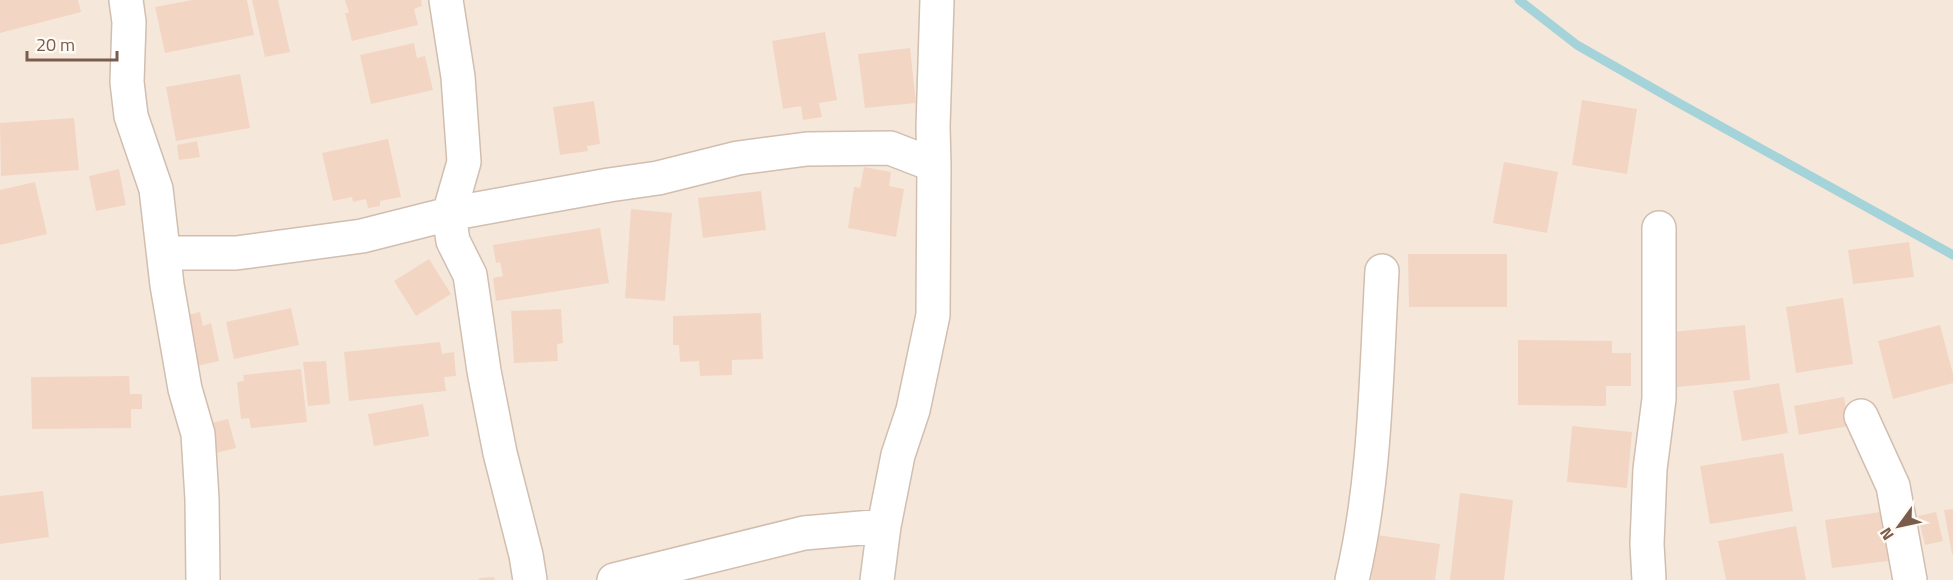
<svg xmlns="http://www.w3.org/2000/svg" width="1953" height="580" font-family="'Titillium Web',sans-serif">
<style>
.residential{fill:#f5e8da}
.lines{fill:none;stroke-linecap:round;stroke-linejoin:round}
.stream{stroke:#a5d3da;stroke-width:9}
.building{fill:#f3d5c3}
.minor-casing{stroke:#d1beb0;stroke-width:36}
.minor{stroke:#fff;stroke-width:33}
</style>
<rect width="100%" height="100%" fill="#fdf6ec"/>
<path class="residential" d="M0,0H1953V580H0Z"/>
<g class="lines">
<path class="stream" d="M1519,0L1577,45L1677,102L1953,255"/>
</g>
<path class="building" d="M0,0H78L81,12L0,33Z
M192,0H247L254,35L165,53L155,7Z
M252,0H278L290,52L265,57Z
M345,0H421L422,6L414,9L418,25L352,41L345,13H349Z
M825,32L837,100L819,103L822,117L803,120L801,106L783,109L772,41Z
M414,43L417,58L425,56L433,90L371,104L360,55Z
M910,48L916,103L865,108L858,54Z
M240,74L250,128L176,141L166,87Z
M1582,100L1637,109L1627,174L1572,165Z
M594,101L600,144L587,146L588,151L560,155L553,107Z
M74,118L79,170L1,176L0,123Z
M388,139L401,197L380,201V206L368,208L366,199L353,202L352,197L333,201L322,153Z
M197,141L200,157L179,160L177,145Z
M1504,162L1558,172L1547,233L1493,223Z
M864,167L891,172L889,186L904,189L896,237L848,228L854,187L860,188Z
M119,169L126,205L96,211L89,176Z
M35,182L47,234L0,245V190Z
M761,191L766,230L703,238L698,198Z
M631,209L672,213L665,301L625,298Z
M600,228L609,283L496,301L493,278L503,276L500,262L496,263L493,245Z
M1909,242L1914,277L1853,284L1848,250Z
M1408,254H1507V307H1409Z
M429,259L451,294L416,316L394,281Z
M1843,298L1853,364L1796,373L1786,307Z
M291,308L299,345L234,359L226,322Z
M561,309L563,343L557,344L558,361L514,363L511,311Z
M200,312L203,326L211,323L219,361L192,367L180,317Z
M761,313L763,359L732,360V375L700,376L699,361L680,362L679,345H673V316Z
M1745,325L1750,380L1677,387L1672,332Z
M1940,325L1953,374V383L1893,399L1878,341Z
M1518,340L1612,341V353H1631V386H1606V406L1518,405Z
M440,342L442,354L454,352L456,376L444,377L446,391L349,401L344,352Z
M326,361L330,404L308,406L303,362Z
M301,369L307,422L251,428L249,418L241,419L237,382L244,381L243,375Z
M129,376L130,394H142V409H131V428L32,429L31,377Z
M1779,383L1788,433L1742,441L1733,391Z
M1844,397L1849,426L1799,435L1794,406Z
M423,404L429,436L374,446L368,414Z
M228,419L236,448L208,455L200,426Z
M1572,426L1632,432L1627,488L1567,482Z
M1783,453L1793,511L1710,524L1700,466Z
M43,491L49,537L0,544V496Z
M1460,493L1513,500L1504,580H1450Z
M1953,509V554H1952L1944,510Z
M1881,512L1888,561L1832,568L1825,520Z
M1936,512L1943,541L1925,545L1918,516Z
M1796,526L1806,580H1726L1718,541Z
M1377,535L1440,544L1435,580H1371Z
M494,577L495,580H479V578Z"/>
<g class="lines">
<defs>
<path id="minor" d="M126,0L129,22L127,82L131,116L156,189L167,285L185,389L198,434L202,499L203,580
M446,0L458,77L464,162L449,214L453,241L470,275L484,371L500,453L526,555L530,580
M934,165L933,127L937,0
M164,253H236L362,236L449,214L609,185L658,178L738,158L807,149L890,148L934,165L933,315L913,410L898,455L884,526L877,580
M1861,416L1893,486L1910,580
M614,580L804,533L884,526
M1352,580C1376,479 1376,374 1382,271
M1649,580L1647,544L1650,469L1659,399V228"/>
</defs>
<use href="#minor" class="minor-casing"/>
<use href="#minor" class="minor"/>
</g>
<g transform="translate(1899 526) rotate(237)" stroke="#fffaf3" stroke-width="4.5" paint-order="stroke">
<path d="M0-4.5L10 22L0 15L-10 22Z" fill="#7a5c4d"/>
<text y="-9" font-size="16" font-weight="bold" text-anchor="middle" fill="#7a5c4d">N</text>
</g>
<path d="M27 51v9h90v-9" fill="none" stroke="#7a5c4d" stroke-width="3"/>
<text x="36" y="51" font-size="18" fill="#7a5c4d" stroke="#fffaf3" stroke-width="4.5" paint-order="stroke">20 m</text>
</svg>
